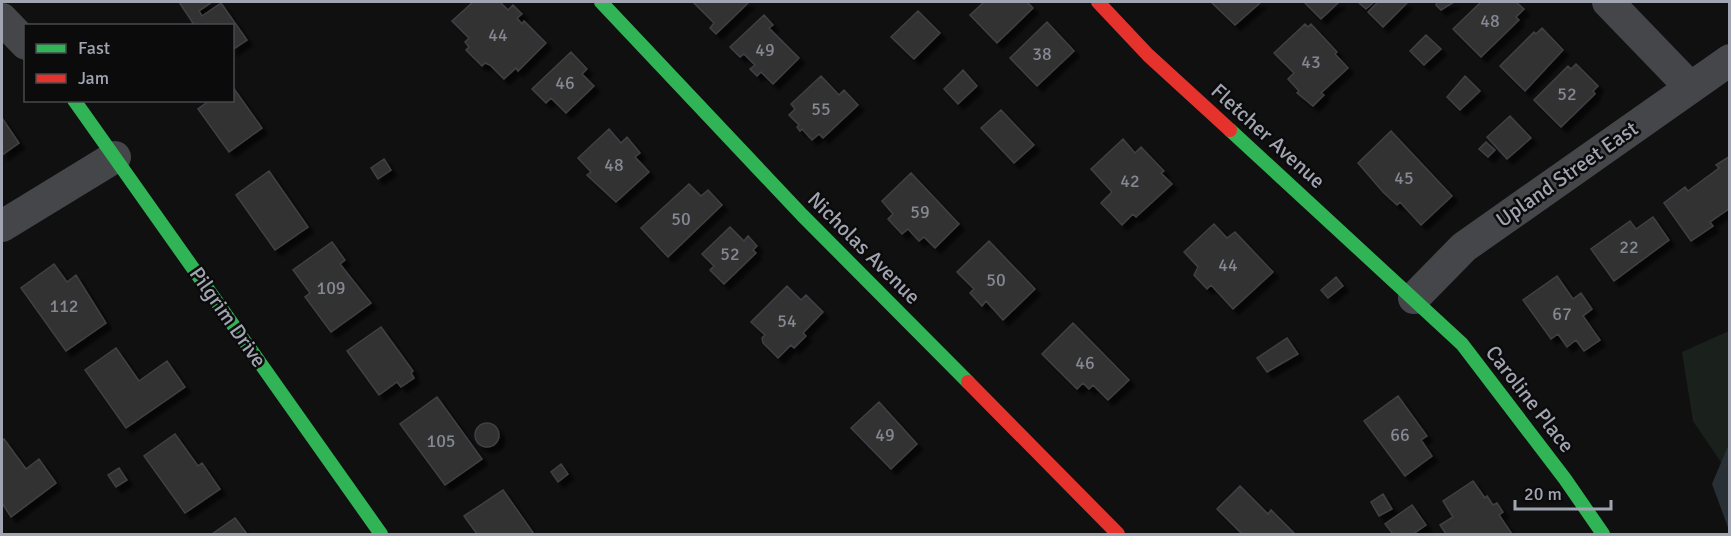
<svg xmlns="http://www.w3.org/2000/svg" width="1731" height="536" font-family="Signika,sans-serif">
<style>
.green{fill:#1a211c}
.water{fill:#282f35}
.building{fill:#313133;stroke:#404044;stroke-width:1.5;filter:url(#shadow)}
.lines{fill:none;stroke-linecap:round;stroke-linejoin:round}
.street{stroke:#454649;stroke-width:32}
.fast{stroke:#30b455;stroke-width:14}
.jam{stroke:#e5322d;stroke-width:14}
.labels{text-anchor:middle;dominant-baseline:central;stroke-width:5;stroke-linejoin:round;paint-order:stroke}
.number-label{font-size:18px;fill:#858892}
.street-label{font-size:21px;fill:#a1a5b2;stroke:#0b0b0c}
</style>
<defs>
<filter id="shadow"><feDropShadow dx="5.5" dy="5.5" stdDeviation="1.5" flood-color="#0009"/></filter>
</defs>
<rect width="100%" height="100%" fill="#101011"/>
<path class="green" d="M1729,331V474L1693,421L1682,352Z"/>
<path class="water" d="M1729,444V530L1712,484Z"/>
<path class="building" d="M179,2H212L199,11L202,16L221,3L247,40L232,50V26H189L193,23Z
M473,2H500L508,10L513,5L522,14L517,18L522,24L524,21L546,43L518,71L516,68L504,79L490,65L485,63L482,66L466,50L469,47L465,42L469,38L452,21Z
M693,2H749L716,34L710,28L714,23Z
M984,2H1027L1033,8L997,43L970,15Z
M1211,2H1261L1235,25Z
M1304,2H1339L1321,19Z
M1358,2H1374L1366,9Z
M1378,2H1405L1407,3L1383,27L1368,12Z
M1437,2H1454L1441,10L1436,5Z
M1481,2H1516L1524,9L1516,17L1519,20L1481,57L1453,29Z
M918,11L940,33L914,59L891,37Z
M764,15L773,25L769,28L799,58L773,84L761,72L757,76L750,69L755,65L744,54L740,57L730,47Z
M1047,22L1074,51L1037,86L1010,58Z
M1305,24L1308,27L1311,24L1337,52L1335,54L1348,68L1321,93L1324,95L1313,106L1297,93L1299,91L1288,79L1294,73L1274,53Z
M1542,28L1563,50L1525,91L1500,66L1534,32L1536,34Z
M1426,35L1441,49L1424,65L1410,51Z
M571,52L587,69L582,74L594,86L566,113L551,98L546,103L532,89Z
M1576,64L1598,86L1593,91L1595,94L1561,127L1534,100L1568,66L1571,69Z
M963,70L977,86L958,104L944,89Z
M821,76L839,95L844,90L858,105L823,138L819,134L812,140L802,129L800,131L797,127L799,125L789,115L795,109L791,104Z
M1465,76L1480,91L1460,110L1447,97Z
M232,86L262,128L229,152L198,109L210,100H232Z
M1001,110L1034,145L1014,163L981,128Z
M1510,116L1531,138L1507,159L1487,137Z
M2,118L19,143L2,155Z
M609,129L621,143L627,137L640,153L635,157L649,172L616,202L587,175L591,172L578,158Z
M1391,131L1452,196L1421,225L1400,202L1397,205L1383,192L1358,163Z
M1123,139L1135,153L1141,147L1164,171L1161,173L1172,184L1136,217L1133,214L1122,225L1101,203L1112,192L1091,169Z
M1486,142L1495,150L1488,157L1479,149Z
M1730,156V208L1710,222L1713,226L1691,241L1664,203L1685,187L1688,191L1719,168L1716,165Z
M384,159L391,170L378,179L371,168Z
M269,171L308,227L275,250L236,195Z
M911,173L959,224L935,248L924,237L919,241L908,229L902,234L888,219L893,214L882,201Z
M689,184L701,196L708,190L722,205L668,257L641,228Z
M1653,217L1669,240L1614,281L1591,249L1630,221L1636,229Z
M1214,224L1227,238L1235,232L1273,272L1233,309L1211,285L1207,289L1194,275L1198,267L1184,252Z
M730,227L744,241L748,236L757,246L753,250L756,253L724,284L710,270L714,266L702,254Z
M989,241L1035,289L1003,320L986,301L982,306L970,293L974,289L957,272Z
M332,242L345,260L340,264L371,303L331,332L305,297L310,293L293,270Z
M54,264L67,282L76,275L106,323L66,351L21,288Z
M1557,276L1573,299L1581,293L1592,309L1583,316L1600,340L1584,351L1576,340L1567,347L1558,334L1551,339L1523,300Z
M1336,277L1343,286L1328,298L1321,290Z
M787,286L801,300L806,295L823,312L803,333L806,336L794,348L791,345L778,358L763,343L762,338L765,335L751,322Z
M1073,323L1129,380L1108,400L1093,385L1089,389L1083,383L1077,389L1042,354Z
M381,327L413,371L411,373L414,378L401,387L397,382L379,395L347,351Z
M1287,338L1298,354L1267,372L1257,358Z
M116,348L139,381L167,361L185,387L126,428L85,370Z
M1398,396L1427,436L1421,440L1432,456L1405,476L1364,421Z
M437,397L482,459L445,485L400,424Z
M879,402L917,444L891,469L851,428Z
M475 435a12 12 0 1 1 24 0a12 12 0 1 1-24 0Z
M175,434L198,466L202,463L220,489L185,513L144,456Z
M4,439L26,469L39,459L56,483L11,517L2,503V440Z
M561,464L568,474L558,482L551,472Z
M119,468L127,480L116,487L108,475Z
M1473,481L1485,498L1487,496L1493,505L1497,503L1503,512L1499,515L1512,534H1446L1440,525L1453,517L1443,501Z
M1240,486L1268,514L1271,510L1295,534H1242L1217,509Z
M503,490L534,534H477L464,516Z
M1383,494L1392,509L1379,516L1371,502Z
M1412,505L1426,525L1413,534H1393L1385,524Z
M235,518L247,534H212Z"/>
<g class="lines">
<path class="street" d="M1608,2L1690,87
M2,19L26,44
M2,226L115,157
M1414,298L1464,247L1730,60"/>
<path class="fast" d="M601,2L802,215L968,382
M74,100L381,534
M1230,130L1462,344L1565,479L1603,534"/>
<path class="jam" d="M1098,2L1148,55L1230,130
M968,382L1118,534"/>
</g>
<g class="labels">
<g class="number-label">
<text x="1490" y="21">48</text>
<text x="498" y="35">44</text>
<text x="765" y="50">49</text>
<text x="1042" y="54">38</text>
<text x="1311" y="62">43</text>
<text x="565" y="83">46</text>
<text x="1567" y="94">52</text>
<text x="821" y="109">55</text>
<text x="614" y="165">48</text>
<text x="1404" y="178">45</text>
<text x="1130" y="181">42</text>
<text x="920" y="212">59</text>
<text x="681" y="219">50</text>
<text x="1629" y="247">22</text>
<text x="730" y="254">52</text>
<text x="1228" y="265">44</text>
<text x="996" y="280">50</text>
<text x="331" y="288">109</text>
<text x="64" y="306">112</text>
<text x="1562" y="314">67</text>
<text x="787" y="321">54</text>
<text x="1085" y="363">46</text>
<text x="885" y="435">49</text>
<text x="1400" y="435">66</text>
<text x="441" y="441">105</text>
</g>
<g class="street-label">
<text transform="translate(1268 136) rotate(42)">Fletcher Avenue</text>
<text transform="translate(1567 174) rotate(-35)">Upland Street East</text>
<text transform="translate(864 248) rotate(45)">Nicholas Avenue</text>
<text transform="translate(228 317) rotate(55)">Pilgrim Drive</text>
<text transform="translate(1530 399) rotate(52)">Caroline Place</text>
</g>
</g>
<rect width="1731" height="536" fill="none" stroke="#a1a5b2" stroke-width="6"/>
<rect x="24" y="24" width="210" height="78" fill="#0b0b0c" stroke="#47494e" stroke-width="1.5"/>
<rect x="36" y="44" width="30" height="9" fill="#30b455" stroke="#47494e" stroke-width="1.5"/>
<text x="78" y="54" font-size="18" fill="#a1a5b2">Fast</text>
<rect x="36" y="74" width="30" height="9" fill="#e5322d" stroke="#47494e" stroke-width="1.5"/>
<text x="78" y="84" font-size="18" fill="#a1a5b2">Jam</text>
<path d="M1515 500v9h96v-9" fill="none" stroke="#a1a5b2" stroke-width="3"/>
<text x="1524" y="500" font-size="18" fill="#a1a5b2" stroke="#0b0b0c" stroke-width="4.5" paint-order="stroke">20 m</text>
</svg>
